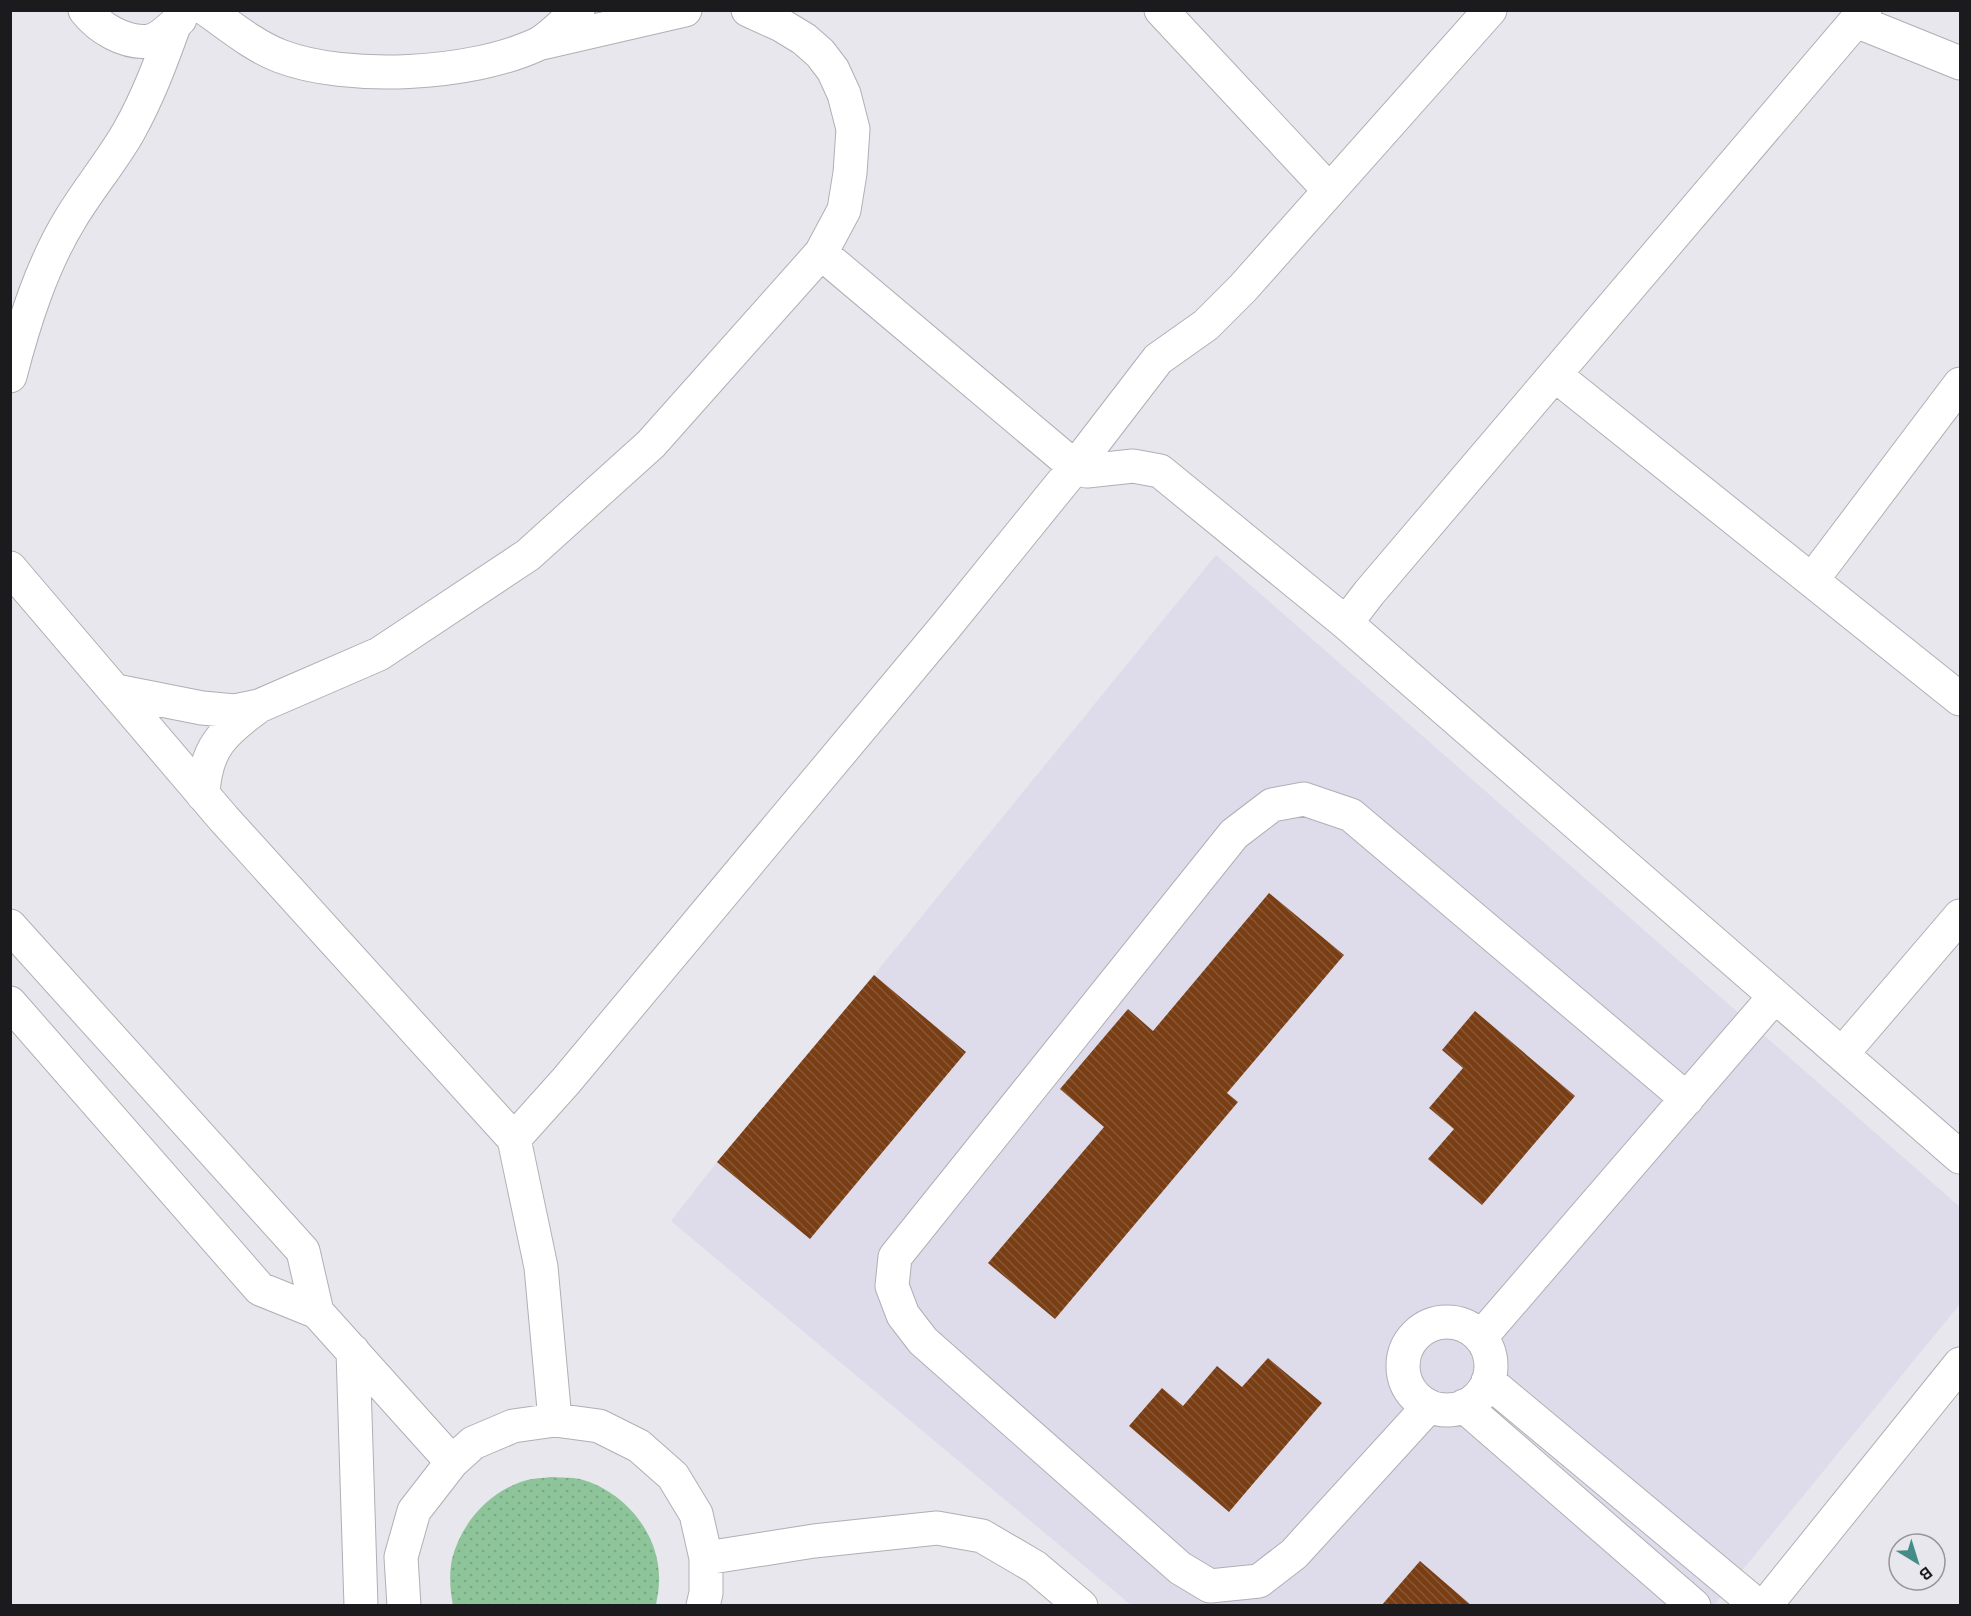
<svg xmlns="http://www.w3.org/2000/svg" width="1971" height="1616" font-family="Raleway,sans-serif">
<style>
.built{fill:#dedcea}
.grass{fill:url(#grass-dots)}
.building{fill:url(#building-back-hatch)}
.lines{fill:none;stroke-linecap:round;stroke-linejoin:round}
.minor-casing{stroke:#afafb5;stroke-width:35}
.minor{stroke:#fff;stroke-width:33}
</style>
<defs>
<pattern id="grass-dots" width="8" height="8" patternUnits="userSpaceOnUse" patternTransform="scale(1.5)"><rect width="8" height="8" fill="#8ec499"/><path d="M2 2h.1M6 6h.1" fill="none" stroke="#7aa883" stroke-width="1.8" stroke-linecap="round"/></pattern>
<pattern id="building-back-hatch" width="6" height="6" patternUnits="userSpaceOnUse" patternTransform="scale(1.5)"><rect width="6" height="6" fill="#7a3e14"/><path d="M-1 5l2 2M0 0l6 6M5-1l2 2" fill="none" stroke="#875735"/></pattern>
</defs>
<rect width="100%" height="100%" fill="#e7e7ed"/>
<path class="built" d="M1216,555L1960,1207V1304L1714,1605H1131L671,1221L717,1162L874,975Z"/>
<path class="grass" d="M552,1477C561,1478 571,1477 580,1479C625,1491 661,1535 659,1582C659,1590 657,1598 656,1605H453C450,1591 449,1574 452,1559C461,1524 488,1492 524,1481C533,1478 543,1478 552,1477Z"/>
<path class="building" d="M1269,893L1344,955L1227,1093L1238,1102L1055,1319L988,1263L1104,1127L1060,1089L1128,1009L1153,1031Z
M874,975L966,1052L810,1239L717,1162Z
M1475,1011L1575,1096L1482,1205L1428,1159L1454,1129L1429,1108L1463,1068L1442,1050Z
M1268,1358L1322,1403L1229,1512L1129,1426L1162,1388L1183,1406L1217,1366L1242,1387Z
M1420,1561L1472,1606H1381Z"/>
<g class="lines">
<defs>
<path id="minor" d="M85,10C99,28 125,44 149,41C160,39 172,27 180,19
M207,10C230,26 254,46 280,56C348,82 470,75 536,45C549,39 566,21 578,10
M1161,10L1329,190
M1865,10L1369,593L1346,623L1960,1157
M1856,21L1960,63
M542,43L685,10
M821,253L1075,467L1087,471L1133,466L1160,471L1346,623
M1555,375L1960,699
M10,376C24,322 42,265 71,218C89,188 112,161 129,131C148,97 161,62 174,26
M10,568L224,819L514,1139
M1812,580L1960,384
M116,691L202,708L235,711L259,706L379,654L528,555L651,444L821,253L844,210L850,173L853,129L844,94L833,70L820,53L804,39L781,25L748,10
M203,795C205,748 223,732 259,706
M10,926L303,1251L317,1312L260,1289L10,1003
M1842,1054L1960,916
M317,1312L452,1462
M1403 1366a44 44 0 1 1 88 0a44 44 0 1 1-88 0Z
M1481,1337L1775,996
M353,1351L361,1606
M1488,1381L1758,1606
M1429,1406L1294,1554L1259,1581L1210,1586L1180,1568L923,1341L903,1315L892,1286L895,1257L1234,834L1272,805L1304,799L1351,815L1687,1099
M1464,1406L1694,1606
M555,1420L541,1267L514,1139L566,1081L946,626L1075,467L1158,359L1206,325L1243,288L1490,10
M706,1558L814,1541L937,1528L982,1536L1035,1567L1081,1606
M404,1606L401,1557L414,1511L452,1462L473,1443L513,1426L555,1420L599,1426L639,1446L673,1476L696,1514L706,1558V1593L703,1606
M1765,1606L1960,1364"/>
</defs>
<use href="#minor" class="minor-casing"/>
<use href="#minor" class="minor"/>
</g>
<rect width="1971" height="1616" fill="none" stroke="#1b1b1d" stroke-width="24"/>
<g transform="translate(1917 1562) rotate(142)"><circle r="28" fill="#e7e7ed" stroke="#95959a" stroke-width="1.5"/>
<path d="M0-4.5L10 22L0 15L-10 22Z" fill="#458c89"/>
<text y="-9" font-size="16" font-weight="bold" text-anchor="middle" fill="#1b1b1d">B</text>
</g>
</svg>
